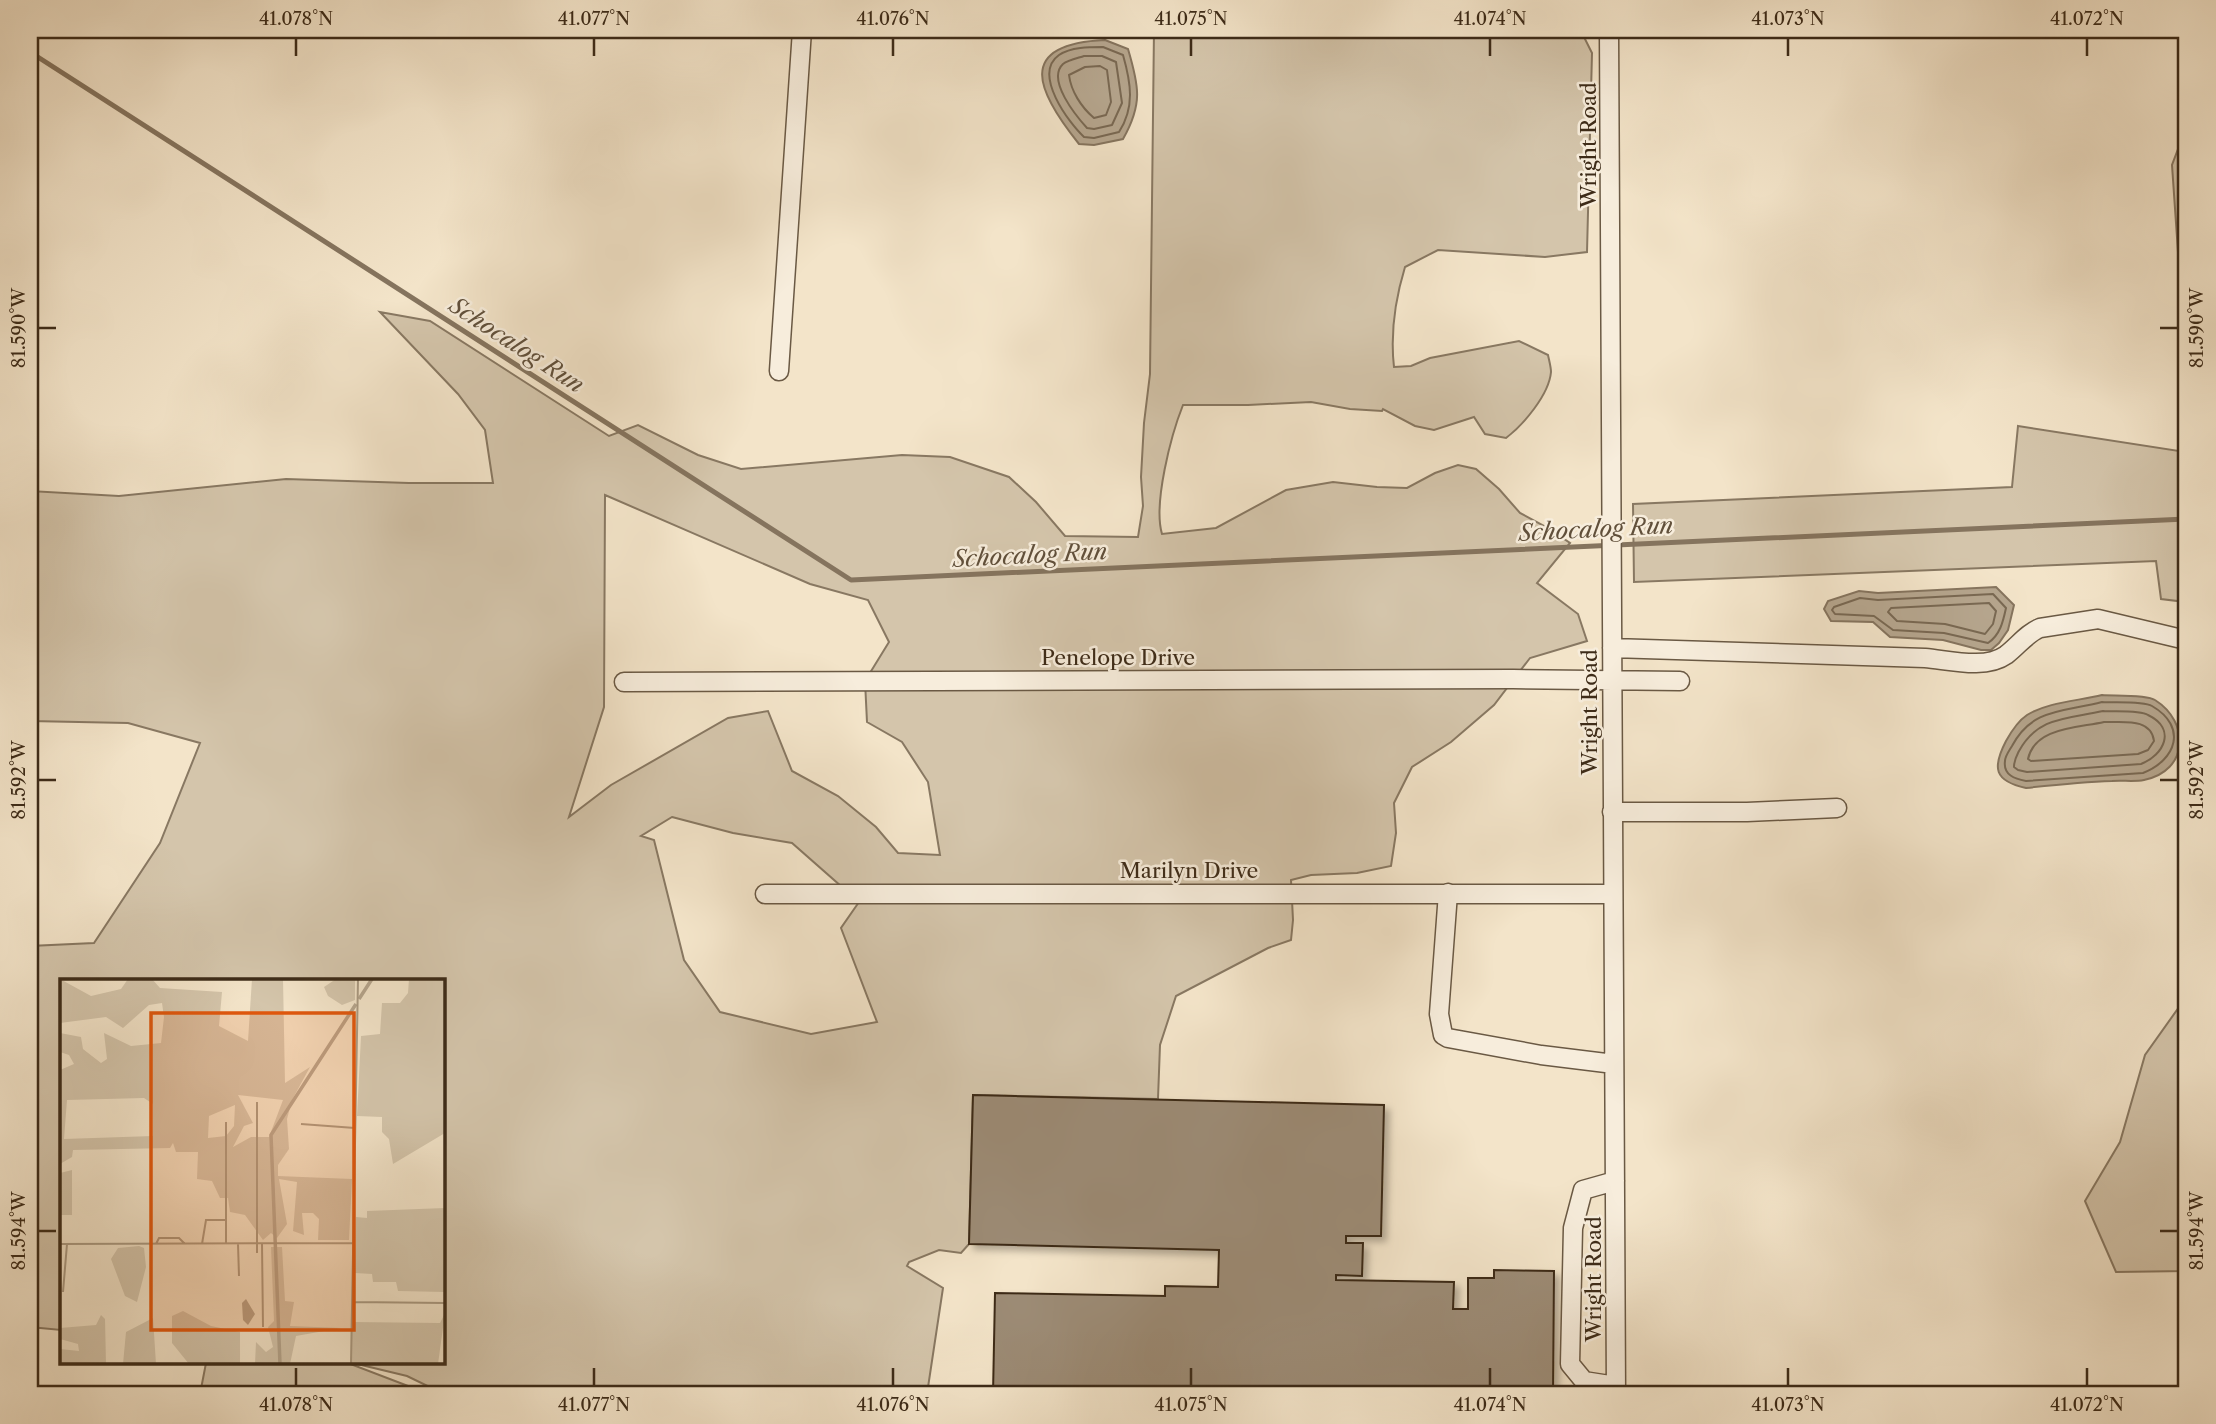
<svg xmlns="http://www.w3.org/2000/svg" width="2216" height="1424" font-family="'Libre Caslon Text',serif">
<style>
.green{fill:#d4c5ab;stroke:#887862;stroke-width:2;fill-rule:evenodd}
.water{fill:#b5a58d;stroke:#85745e;stroke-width:2}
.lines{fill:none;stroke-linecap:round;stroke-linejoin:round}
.shore{stroke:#796852;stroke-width:2}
.stream{stroke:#85745e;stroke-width:5}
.building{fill:#9c8b74;stroke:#3d2b18;stroke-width:2;filter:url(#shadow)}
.minor-casing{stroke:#6a5944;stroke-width:21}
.minor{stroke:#f7eddc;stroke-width:18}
.ticks{fill:none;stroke:#3d2b18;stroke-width:2.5}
.labels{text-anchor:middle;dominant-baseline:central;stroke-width:5;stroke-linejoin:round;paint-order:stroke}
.street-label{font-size:21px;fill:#3d2b18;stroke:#f7eddc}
.water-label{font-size:23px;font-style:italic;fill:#61503b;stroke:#f7eddc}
.inset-river{fill:none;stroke:#b5a58d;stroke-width:3.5}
.inset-road{fill:none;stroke:#aa9a82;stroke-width:2}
.view{fill:#df570d;fill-opacity:0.15;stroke:#df570d;stroke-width:3.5}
.inset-edge{fill:none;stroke:#3d2b18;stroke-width:3.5}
.neatline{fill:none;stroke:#3d2b18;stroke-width:2.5}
.ticks-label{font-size:18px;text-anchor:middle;fill:#3d2b18}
</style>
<defs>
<filter id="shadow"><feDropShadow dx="5" dy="5" stdDeviation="3.5" flood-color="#0004"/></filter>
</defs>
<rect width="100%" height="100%" fill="#f3e4c9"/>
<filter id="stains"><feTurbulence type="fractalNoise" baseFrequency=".00286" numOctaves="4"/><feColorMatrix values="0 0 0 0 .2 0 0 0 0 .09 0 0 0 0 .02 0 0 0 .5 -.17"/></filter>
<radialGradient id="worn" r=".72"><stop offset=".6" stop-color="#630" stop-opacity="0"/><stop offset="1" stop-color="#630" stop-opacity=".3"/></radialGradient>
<path class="green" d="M1154,30H1568L1583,35L1592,53L1587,252L1545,257L1438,250L1405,267C1395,300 1390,332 1394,367L1411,366L1430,358L1519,341L1548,355C1549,360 1551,367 1551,372C1549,395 1523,425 1506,438L1485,434L1474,417L1434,430L1415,426L1383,409L1382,411L1350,409L1311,402L1248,405H1183C1171,435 1153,504 1162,534L1216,528L1286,490L1333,482L1377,487L1407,488L1435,473L1458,465L1476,469L1499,489L1520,513L1548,528L1570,543L1537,583L1578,614L1587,641L1530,658L1494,705L1451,742L1412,767L1394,803L1396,833L1391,866L1357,873L1311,875L1291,880L1293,920L1291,940L1268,948L1176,996L1160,1045L1158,1099L973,1095L969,1244L961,1253L939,1250L909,1262L907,1266L943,1288L927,1394H444L407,1376L353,1363H443V981H61V1330L30,1327V946L94,943L160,843L200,743L128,723L30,721V491L119,496L286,479L409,483H493L485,430L458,394L380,312L430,321L609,436L638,425L698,455L741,469L902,455L950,457L1009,477L1036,502L1065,536L1138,537L1143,506L1141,477L1144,423L1150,374ZM605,495L810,584L868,600L889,642L865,681L867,722L902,742L928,782L940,855L898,853L876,827L838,796L792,771L768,711L728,718L611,785L569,817L604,707ZM672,817L733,833L792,843L859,902L841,928L877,1022L811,1034L720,1012L684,960L654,840L641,836Z
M2186,128V368L2172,165Z
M2018,426L2185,452L2186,450V602L2161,599L2156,561L1634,582L1633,504L2012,487Z
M2186,993V1271L2116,1272L2085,1201L2120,1142L2145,1055L2184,1000Z
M206,1363H348L429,1394H200Z"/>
<path class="water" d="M1105,40L1128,49C1139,86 1143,104 1123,139L1094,145L1079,144C1038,93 1013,44 1105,40Z
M1996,587L2014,605L2008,630L1999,643L1991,650H1981L1943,640L1890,637L1873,622L1831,621L1824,609L1828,601L1859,591L1878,593Z
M2102,695C2114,696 2146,694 2155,700C2190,722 2189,771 2144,780C2134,782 2122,780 2112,781C2083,782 2054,785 2026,788C1994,781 1992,768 2006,741C2011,732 2018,721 2027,715C2048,702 2078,701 2102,695Z"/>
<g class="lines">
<path class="shore" d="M1103,47L1123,55C1131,83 1135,107 1119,132L1094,138L1084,137C1069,123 1032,74 1059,55C1071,47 1089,47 1103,47Z
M1084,56H1102L1116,62L1122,103L1112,125L1094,129L1087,128C1077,117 1046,80 1063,64C1068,60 1078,58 1084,56Z
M1100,66L1107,70L1111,102L1106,115L1094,118C1081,107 1071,91 1069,75L1085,67Z
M1993,594L2006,608C2003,622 2000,635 1988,643L1944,633L1893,630L1874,616L1835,614L1832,610L1834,607L1860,598L1878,600Z
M1989,603L1996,611L1993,624L1985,634L1945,624L1897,621L1888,612L1891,608Z
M2102,702C2114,703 2143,701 2152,706C2188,727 2176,760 2143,773L2026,781C2015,779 2003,775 2005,761C2005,756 2009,751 2012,746C2032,708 2063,712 2102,702Z
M2103,711C2114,712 2140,710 2148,715C2177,729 2164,755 2141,764L2027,772L2018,770L2014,767C2014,760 2016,757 2019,751C2038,716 2068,719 2103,711Z
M2104,722C2122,723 2151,717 2154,741L2148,750L2138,754L2031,761L2028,759C2035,727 2078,728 2104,722Z"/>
<path class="stream" d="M30,52L851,580L2186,519"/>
</g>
<path class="building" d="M973,1095L1384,1105L1381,1236H1346V1243H1363L1362,1276L1336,1275V1280L1454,1282L1453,1309H1468V1278H1494V1270L1554,1271L1553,1394H993L995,1293L1165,1296V1286L1218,1287L1219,1250L969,1244Z"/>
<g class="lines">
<defs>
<path id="minor" d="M1609,30L1616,1394
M779,371L802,30
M1612,648L1925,658C1949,660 1985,670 2006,655C2018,646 2027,633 2040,628L2098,619L2186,640
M624,682L1513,679L1680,681
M1612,812H1747L1837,808
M1448,893L1439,1014L1443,1035L1448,1038L1541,1055L1614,1064
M765,894H1612
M1615,1181L1583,1190L1573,1228L1570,1364L1584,1381L1616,1386"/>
</defs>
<use href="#minor" class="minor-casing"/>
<use href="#minor" class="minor"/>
</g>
<path class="ticks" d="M296,38V56M594,38V56M893,38V56M1191,38V56M1490,38V56M1788,38V56M2087,38V56M38,328H56M2160,328H2178M38,780H56M2160,780H2178M38,1231H56M2160,1231H2178M296,1368V1386M594,1368V1386M893,1368V1386M1191,1368V1386M1490,1368V1386M1788,1368V1386M2087,1368V1386"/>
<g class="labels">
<g class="street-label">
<text transform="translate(1588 145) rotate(-90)">Wright Road</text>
<text x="1118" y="657">Penelope Drive</text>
<text transform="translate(1589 712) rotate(-90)">Wright Road</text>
<text x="1189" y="870">Marilyn Drive</text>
<text transform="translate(1593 1279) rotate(-90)">Wright Road</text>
</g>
<g class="water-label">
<text transform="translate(517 345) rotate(33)">Schocalog Run</text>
<text transform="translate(1596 529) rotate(-3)">Schocalog Run</text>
<text transform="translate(1030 555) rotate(-3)">Schocalog Run</text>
</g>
</g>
<g transform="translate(60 979)">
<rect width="385" height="385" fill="#f3e4c9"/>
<path d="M0,0L31,17L61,10L68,0H92L100,9L162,13L159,47L188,62L192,0H223L225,104L250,88L232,121L227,140L229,170L218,186V197L292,200L289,261H258L259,240L253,234H242L244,256L233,252L237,203L219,200L227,245L217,259L211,254L203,261L185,236L170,233L168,219H160L152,202L137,200L138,173H116L113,164L110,169L13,171L12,178L0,185V91L14,85L9,76L0,73V54L21,58L23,70L41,84L47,80L44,54L71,67L101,64L104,38L102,24L89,26L63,49L46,38L0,44ZM178,116L223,121L209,158H191L173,168L184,147L193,144ZM84,119L93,125V157L4,160L7,121ZM175,126L174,147L166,157L148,159L149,137ZM276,0H295V21L282,26L268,17L264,8ZM349,0H385V154L333,185L329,160L322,153V138L297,137L301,57L320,55L322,24H340L348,14ZM12,191V236H0V194ZM385,229V313L338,312L336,303H313L312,295L295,294L296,238L307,239V232ZM79,267L84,269L86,288L77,323L65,317L51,280L58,269ZM211,268H222L225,322L234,323L230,347L281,349L236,357L230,385H195L196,363L206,373L213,368L208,348L214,342ZM123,332L151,347L180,353V385H129L112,364V337ZM385,334L378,385H291L292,343L380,344ZM41,336L45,340L46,385H0V370L19,372L18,365L0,360V349L36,346ZM93,339L96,385H63L66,353Z" fill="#d4c5ab" fill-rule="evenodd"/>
<path d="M186,320L195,335L188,346L183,341L182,324Z" fill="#b5a58d"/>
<path class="inset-river" d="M299,20L312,0M220,385L211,156L296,25"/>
<path class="inset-road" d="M197,123V274M166,143V264M241,145L295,149M0,265L293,264M96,265L99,259H119L125,265M142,265L146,241H167M178,265L179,297M202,265L203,348M3,313L7,265M293,323L385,324M291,385L298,0"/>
<path class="view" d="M91,34H294V351H91Z"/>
<rect width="385" height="385" class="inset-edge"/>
</g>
<rect width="2216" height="1424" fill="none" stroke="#f3e4c9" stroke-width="77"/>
<rect x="38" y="38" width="2140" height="1348" class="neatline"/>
<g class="ticks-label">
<text x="296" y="25">41.078°N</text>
<text x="594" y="25">41.077°N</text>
<text x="893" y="25">41.076°N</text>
<text x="1191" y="25">41.075°N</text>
<text x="1490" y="25">41.074°N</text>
<text x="1788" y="25">41.073°N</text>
<text x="2087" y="25">41.072°N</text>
<text transform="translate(2197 328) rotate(-90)" y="6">81.590°W</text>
<text transform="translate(19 328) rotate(-90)" y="6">81.590°W</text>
<text transform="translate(2197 780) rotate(-90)" y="6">81.592°W</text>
<text transform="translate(19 780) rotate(-90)" y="6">81.592°W</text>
<text transform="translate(2197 1231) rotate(-90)" y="6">81.594°W</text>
<text transform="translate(19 1231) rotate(-90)" y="6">81.594°W</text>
<text x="296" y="1411">41.078°N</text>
<text x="594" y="1411">41.077°N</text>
<text x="893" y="1411">41.076°N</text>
<text x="1191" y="1411">41.075°N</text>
<text x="1490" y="1411">41.074°N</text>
<text x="1788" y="1411">41.073°N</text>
<text x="2087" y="1411">41.072°N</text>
</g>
<rect width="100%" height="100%" filter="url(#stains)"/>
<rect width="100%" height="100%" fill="url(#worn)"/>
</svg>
